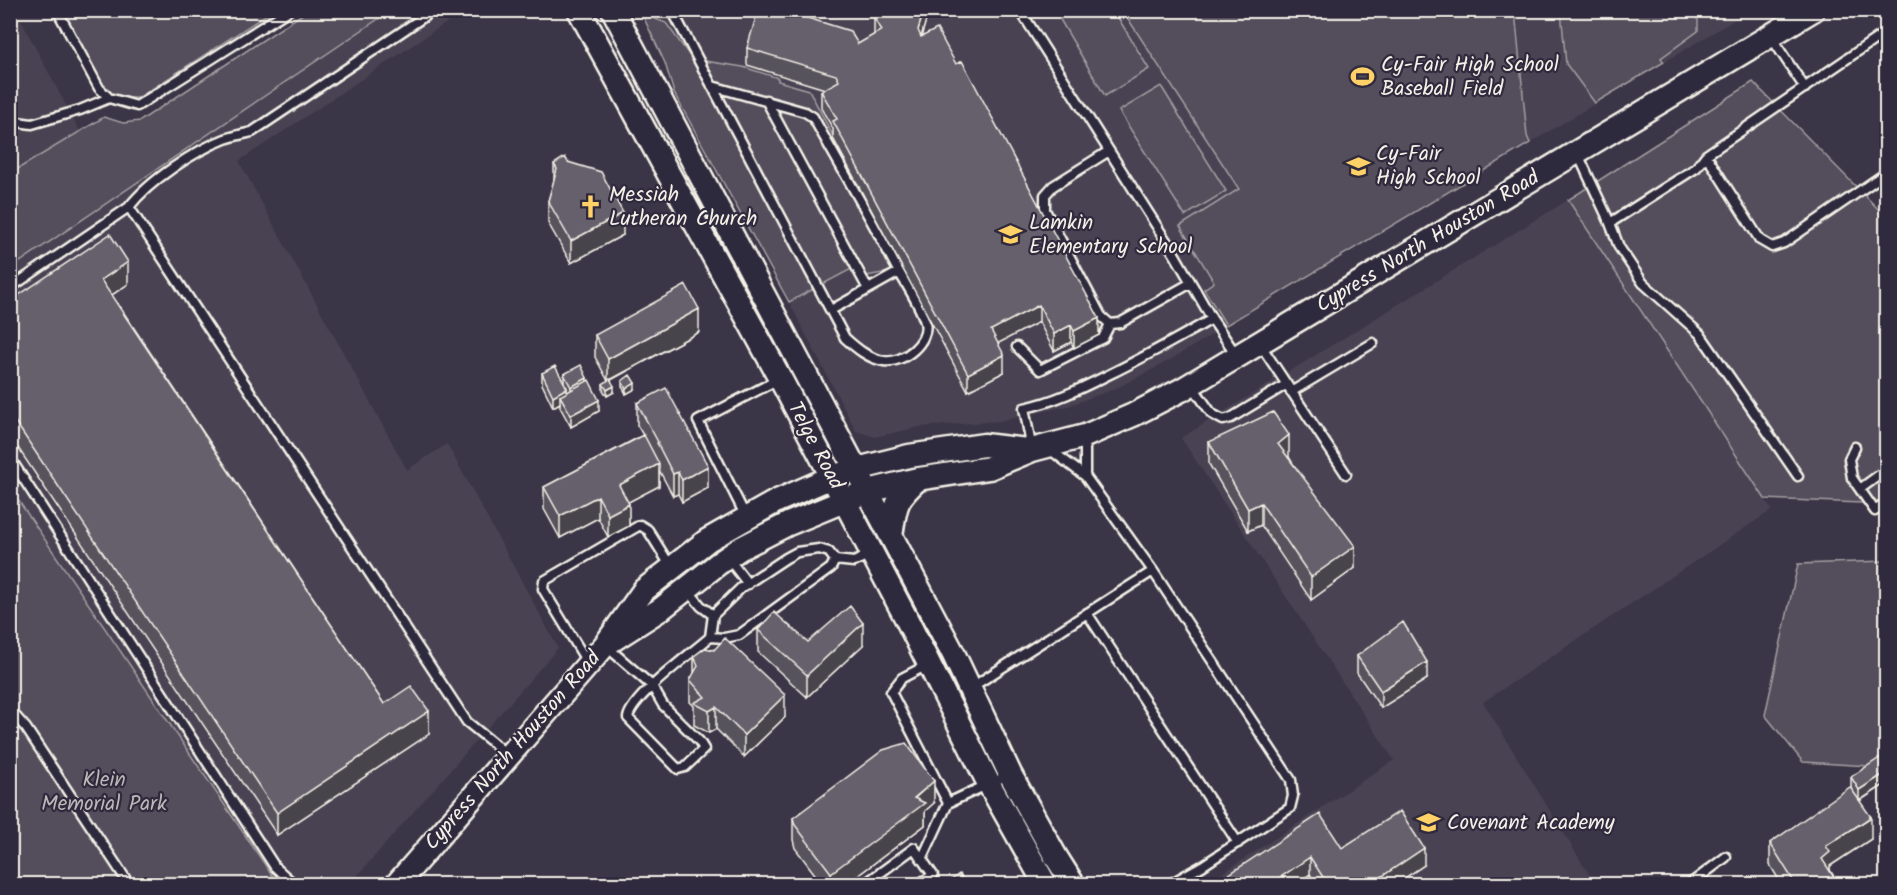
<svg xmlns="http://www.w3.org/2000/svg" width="1897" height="895" font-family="Kalam,sans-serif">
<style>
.built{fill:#484352}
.green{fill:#534e5c;stroke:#a4a0a2;stroke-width:1.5}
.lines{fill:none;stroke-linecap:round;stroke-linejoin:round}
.service-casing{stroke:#f4f1e8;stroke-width:13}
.secondary-casing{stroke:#f4f1e8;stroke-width:27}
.service{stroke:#2f2a3d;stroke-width:8}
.secondary{stroke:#2f2a3d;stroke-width:22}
.wall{fill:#57535d;stroke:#f4f1e8;stroke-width:1.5}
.shaded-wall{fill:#47444c;stroke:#f4f1e8;stroke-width:1.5}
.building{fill:#65616c;stroke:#f4f1e8;stroke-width:1.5}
.labels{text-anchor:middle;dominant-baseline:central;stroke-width:4.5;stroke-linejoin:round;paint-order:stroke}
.poi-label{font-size:21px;fill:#f4f1e8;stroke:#2f2a3d;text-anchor:start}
.street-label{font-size:21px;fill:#f4f1e8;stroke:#2f2a3d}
.park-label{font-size:21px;fill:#bcb8b7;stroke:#2f2a3d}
</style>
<rect width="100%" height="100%" fill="#3b3647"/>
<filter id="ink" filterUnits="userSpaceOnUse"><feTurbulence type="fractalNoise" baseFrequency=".0167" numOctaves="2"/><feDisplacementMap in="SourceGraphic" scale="12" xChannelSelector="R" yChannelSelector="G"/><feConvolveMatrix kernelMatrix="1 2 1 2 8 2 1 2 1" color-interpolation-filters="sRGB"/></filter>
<g filter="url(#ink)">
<path class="built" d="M10,11H16L80,132L11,173Z
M390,11H464L239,161L407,470L447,444L558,648L350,884H278L11,488L10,268Z
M641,11H1749L1170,360L1119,387L1068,406L1000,421L919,427L875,437L856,431L789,302L674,93L665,63Z
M1568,200L1772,510L1483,702L1595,884H1206L1394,760L1181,438Z"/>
<path class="green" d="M63,11H272L138,98C122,98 115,98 103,86Z
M307,11H390L11,268V173L104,117L123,123L140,121Z
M1055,11H1114L1149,69L1105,96Z
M1123,11H1515L1527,136L1530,143L1226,325L1204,289L1214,282L1180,226L1239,189Z
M1561,11H1690L1698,20V31L1661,58L1664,62L1595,103L1566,64Z
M642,14L666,23L692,59L743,67L778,78V81L809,90L901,266L888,272L866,276L853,268L789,302L674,93L665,63Z
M1753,82L1886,217V504L1765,499L1568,200Z
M1161,86L1226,191L1185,216L1119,111Z
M10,488L278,884H11Z
M1886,561V767L1803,762L1765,715L1798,564Z"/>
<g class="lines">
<defs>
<path id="service" d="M57,10L99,88L109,98
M672,10L845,338C856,348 869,359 884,361C903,364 930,342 925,322C919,302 905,283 895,265C869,215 840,166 813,117L805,112L712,86
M1020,10L1175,255L1212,319L1237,356
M1771,37L1805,88
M766,100L868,289
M10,121L32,124L80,110L109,98L137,106L289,10
M1109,151L1053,186L1045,195V210L1101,316L1110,324
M1577,152L1610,223L1619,247L1643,283L1700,334L1798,476
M1706,155L1760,240L1772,247L1784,243L1886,173
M129,207C149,181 194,151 225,139C233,136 243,134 252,132L434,10
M1610,223L1696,168L1706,155L1886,32
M10,288L129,207L467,722L508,755
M831,310L899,272
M1260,344L1346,474
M1017,347L1040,370L1103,338L1110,324L1120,323L1191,283
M1191,384L1212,414L1223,420L1231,418L1287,384
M1291,392L1373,343
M1085,438V476
M1855,447L1849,459L1852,478L1875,511L1886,503
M1048,448L1085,476L1153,571L1291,780L1293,796L1290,808L1202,866L1170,884
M1032,450L1024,408C1054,402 1082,388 1110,374C1145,357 1178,338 1212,319
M10,458L275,867L294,884
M1860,489L1886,470
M746,517L698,421L779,379
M728,558L748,584
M835,560L831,568L739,635L724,638L710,637L713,615L742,587L786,558L797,552L819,549L829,552L835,560L854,562L872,553
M688,590L701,606L713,615
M1087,613L1238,843
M606,646L652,686L663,705L699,741L704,749L685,767L678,769L628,718C631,697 692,653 710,637
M587,662L543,589L544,581L640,525L648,530L671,567
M929,664L902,678L891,692L948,803L1010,774
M972,687L1153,571
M10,710L26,728L129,884
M922,859L948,803
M865,884L914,848L933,875L919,884
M1690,884L1726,857"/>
<path id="secondary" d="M579,10L780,378L905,616L989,784L1045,884
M613,10L953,653L1010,774L1056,857L1073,884
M891,536C896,505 894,501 918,479
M605,645L661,609L719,563L741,548L788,524L868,491L918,479L989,468L1032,450L1085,436L1133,415L1183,389L1813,10
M397,884L605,645L644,590L708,540L777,501L832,477L857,469L909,456L984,445L1027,450"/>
</defs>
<use href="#service" class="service-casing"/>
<use href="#secondary" class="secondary-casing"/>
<use href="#service" class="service"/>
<use href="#secondary" class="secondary"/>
</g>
<path class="wall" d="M929,10L921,37L1099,335L1074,348L1071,342L1054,351L1039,322L998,343L1004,372L968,391L833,138V129L821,108V91L825,89L747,65V48L858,44L874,35V18Z
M568,162L623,235L571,263L548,223V201L554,181V164Z
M128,284L112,295L384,704L429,734L277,835L10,436V301Z
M699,332L611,380L614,392L607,396L603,390V384L608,381L595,357V335Z
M542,373L564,382V374L587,381L599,411L571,427L560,407V403L553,407L542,384Z
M622,381L635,389L626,394L622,386Z
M637,403L708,488L682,502L678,494L673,496L659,470V486L628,502L629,526L608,537L598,518L560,538L544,509V487L643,435L637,425Z
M1209,442L1289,457L1355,568L1311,600L1261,525L1248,531L1209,464Z
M758,630L808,642L863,645L807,697L758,652Z
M694,656L785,717L744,757L716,729L709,733L694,725V706L690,702V680L694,674Z
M1357,656L1427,679L1381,708L1357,673Z
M1887,766V783L1860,801L1871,839L1830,866V870L1839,885H1782L1770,865V843L1851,788V777Z
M934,803L925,811V825L845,885H823L795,848L793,840V818Z
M1342,848L1424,865L1394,885H1317L1310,874L1294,885H1214Z"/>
<path class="shaded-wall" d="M924,10H929L918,47V30Z
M623,213V235L571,263V241Z
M128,262V284L101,302V280Z
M1039,305V322L991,347V330Z
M699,309V332L608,381V359Z
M1099,318V335L1074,348V331Z
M1071,325V342L1054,351V334Z
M1004,355V372L968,391V374Z
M587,378V390L571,398V387Z
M635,383V389L626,394V389Z
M614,386V392L607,396V390Z
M567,388V400L560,396V403L553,407V396Z
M599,400V411L571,427V415Z
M1289,435V457L1278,466V444Z
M659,464V486L619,507V485Z
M708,466V488L682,502V480Z
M678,472V494L673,496V474Z
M598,496V518L560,538V516Z
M1261,503V525L1248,531V509Z
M629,504V526L608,537V515Z
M1355,546V568L1311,600V577Z
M863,623V645L807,697V675Z
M1427,662V679L1381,708V691Z
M785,695V717L744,757V735Z
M716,707V729L709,733V711Z
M429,711V734L277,835V813Z
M1887,772V783L1859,801V790Z
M934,781V803L925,811V825L845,885H831V873Z
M1871,817V839L1830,866V875L1822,859L1826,846Z
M1424,848V865L1394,885H1369Z
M1310,857V874L1294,885H1269Z"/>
<path class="building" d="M758,10H782L850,31L858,44L882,30L874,18L876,10H924L918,30L921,37L937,29L956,64L962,61L1099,318L1074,331L1071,325L1054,334L1039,305L991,330L1004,355L968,374L833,121L837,119L821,91L839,81L836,75L747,48Z
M565,157L568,162L601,172L623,213L571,241L548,201L557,169L554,164Z
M110,234L128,262L101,280L384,704L411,686L429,711L277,813L10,414V301Z
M686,285L699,309L608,359L595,335Z
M581,365L587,378L571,387L564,374Z
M555,366L567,388L553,396L542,373Z
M630,375L635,383L626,389L622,381Z
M610,379L614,386L607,390L603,384Z
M589,380L599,400L571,415L560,396Z
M666,388L708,466L682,480L678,472L673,474L657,443L658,442L637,403Z
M1273,412L1289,435L1278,444L1355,546L1311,577L1261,503L1248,509L1209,442Z
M644,435L659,464L619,485L629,504L608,515L598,496L560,516L544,487Z
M850,606L863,623L807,675L758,630L774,612L808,642Z
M1403,622L1427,662L1381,691L1357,656Z
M725,638L785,695L744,735L716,707L709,711L694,703L705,697L690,680L698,666L694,656L705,648L714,650Z
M906,743L934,781L914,798L925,803L831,873L795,825L793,818L883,750Z
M1881,757L1887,766V772L1859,790L1851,777Z
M1850,787L1871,817L1826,846L1830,852L1822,859L1839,885H1796L1770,843Z
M1400,811L1424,848L1369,885H1328L1310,857L1269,885H1215L1214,884L1320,814L1342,848Z
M959,874L967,885H945Z"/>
</g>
<defs>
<symbol id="stadium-bare" viewBox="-9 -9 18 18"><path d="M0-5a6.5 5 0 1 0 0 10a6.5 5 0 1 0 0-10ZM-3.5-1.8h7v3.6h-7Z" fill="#ffd166" stroke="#2f2a3d" stroke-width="2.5" paint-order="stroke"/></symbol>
<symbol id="school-bare" viewBox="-9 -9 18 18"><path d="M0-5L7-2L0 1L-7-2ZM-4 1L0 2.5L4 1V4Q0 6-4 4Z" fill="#ffd166" stroke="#2f2a3d" stroke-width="2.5" paint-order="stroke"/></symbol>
<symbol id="church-bare" viewBox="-9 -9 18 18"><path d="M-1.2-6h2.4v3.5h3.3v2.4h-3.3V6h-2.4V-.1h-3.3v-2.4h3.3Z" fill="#ffd166" stroke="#2f2a3d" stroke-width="2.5" paint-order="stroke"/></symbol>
</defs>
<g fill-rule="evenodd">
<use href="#stadium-bare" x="1346" y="60" width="33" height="33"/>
<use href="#school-bare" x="1342" y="150" width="33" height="33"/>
<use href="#church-bare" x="574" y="190" width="33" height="33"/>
<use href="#school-bare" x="994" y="218" width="33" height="33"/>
<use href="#school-bare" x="1412" y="806" width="33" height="33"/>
</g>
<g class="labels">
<g class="poi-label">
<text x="1381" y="65">Cy-Fair High School<tspan x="1381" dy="24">Baseball Field</tspan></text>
<text x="1376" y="154">Cy-Fair<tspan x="1376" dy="24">High School</tspan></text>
<text x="609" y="195">Messiah<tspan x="609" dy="24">Lutheran Church</tspan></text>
<text x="1029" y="223">Lamkin<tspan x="1029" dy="24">Elementary School</tspan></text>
<text x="1447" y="823">Covenant Academy</text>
</g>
<g class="street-label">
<text transform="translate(1428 242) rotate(-31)">Cypress North Houston Road</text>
<text transform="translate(815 446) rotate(62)">Telge Road</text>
<text transform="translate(513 751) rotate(-49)">Cypress North Houston Road</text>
</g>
<g class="park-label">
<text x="104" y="780">Klein<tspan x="104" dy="24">Memorial Park</tspan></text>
</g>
</g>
<rect width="1897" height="895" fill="none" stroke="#2f2a3d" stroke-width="36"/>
<rect x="18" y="18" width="1861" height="859" fill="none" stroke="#f4f1e8" stroke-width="2" filter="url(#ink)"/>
</svg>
